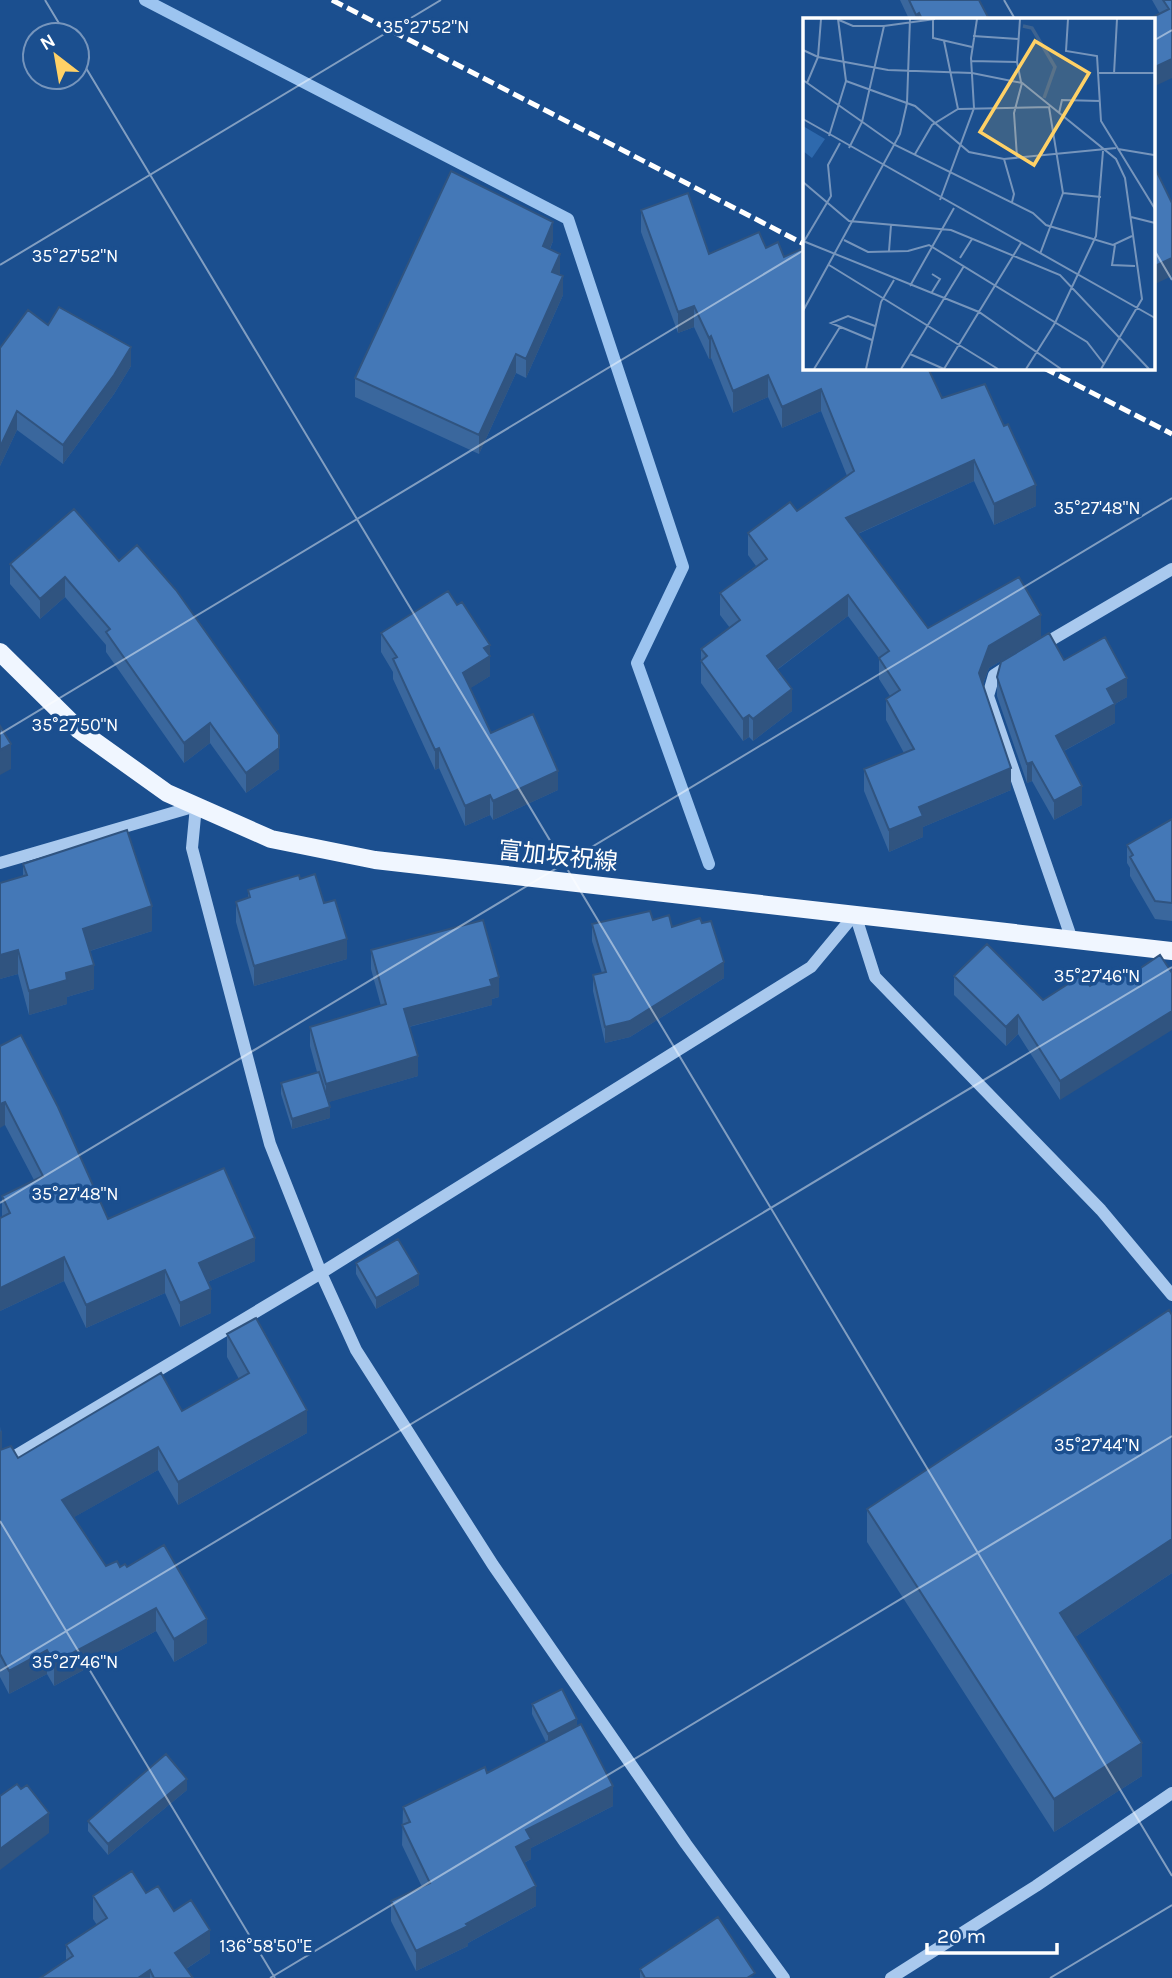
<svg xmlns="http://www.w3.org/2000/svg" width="1172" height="1978" font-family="Karla,'Noto Sans JP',sans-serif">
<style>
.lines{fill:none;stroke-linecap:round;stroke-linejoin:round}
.stream{stroke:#9cc4f0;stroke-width:12}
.minor{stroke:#a9c9ee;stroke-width:12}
.major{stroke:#f0f6ff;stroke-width:18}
.rail{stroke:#fff;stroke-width:5;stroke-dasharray:12 5;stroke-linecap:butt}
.wall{fill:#3a679d}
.shaded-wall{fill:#305480}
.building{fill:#4478b7;stroke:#305480;stroke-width:2}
.ticks{fill:none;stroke:#fff;stroke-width:2;stroke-opacity:0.45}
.labels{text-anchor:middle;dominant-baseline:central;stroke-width:7;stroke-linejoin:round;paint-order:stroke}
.street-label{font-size:24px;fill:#fff;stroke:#1b4f8f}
.inset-river{fill:none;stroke:#3c6290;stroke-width:3.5}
.inset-road{fill:none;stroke:#7695bc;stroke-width:2}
.view{fill:#ffd166;fill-opacity:0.15;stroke:#ffd166;stroke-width:3.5}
.inset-edge{fill:none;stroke:#fff;stroke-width:3.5}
.ticks-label{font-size:18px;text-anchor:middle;fill:#fff;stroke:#1b4f8f;stroke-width:7;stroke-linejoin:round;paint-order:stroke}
</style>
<rect width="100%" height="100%" fill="#1b4f8f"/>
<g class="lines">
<path class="stream" d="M145,0L568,219L683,567L637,663L709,864"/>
<path class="minor" d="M1039,647L1172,569
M1011,664L994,675L988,696L1071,937
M0,863L196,806L192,848L270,1144L321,1273L356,1350L493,1565L686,1844L784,1978
M855,914L875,977L1101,1210L1172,1295
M0,1465L321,1273L811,967L855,914
M891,1978L1036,1886L1172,1793"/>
<path class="major" d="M0,652L79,730L167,793L271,839L375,860L1172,951"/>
<path class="rail" d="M332,0L804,244
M1044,368L1172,434"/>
</g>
<path class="wall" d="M900,0H979L989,19H909Z
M1152,0H1172L1153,87L1160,14Z
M641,210L709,254L804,368L942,398L1036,506L994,525L974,481L858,534L928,628L1041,637L989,668L983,684L1011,790L923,827V837L889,852L864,791V769L904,753L886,720V699L890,696L879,679V658L848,616L777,670L792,711L753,741L749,737L743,741L701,683V649L730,628L720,615V593L756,566L748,555V533L797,511L847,476L821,411L782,428L768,397L733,413L711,358L709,359L694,327L678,333L641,232Z
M553,241L550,249L560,273L559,275L563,295L526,378L516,373L479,454L355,397V378Z
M48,325L131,366L114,394L63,464L17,430L0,466V348Z
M74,509L279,769L246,793L210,743L184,763L106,652V645L65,597L40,619L10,584V564Z
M457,605L490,645V676L470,688L491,733L558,790L493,820L490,815L465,826L439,768L435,770L393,679V672L381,652V633Z
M1064,660L1127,697L1115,704V723L1064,751L1082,805L1054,820L1032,781L1027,783L997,696V677Z
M1172,819V921L1155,919L1130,876V868L1127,863V845Z
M23,864L152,931L90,951L94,989L67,997V1004L29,1015L18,974L0,979V883L23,876Z
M300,879L324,903L347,959L254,986L236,922V902L248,898V890Z
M653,920L672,927L724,978L630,1037L605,1043L593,991V975L602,973L592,941V924Z
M371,950L499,997L492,999V1005L409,1027L418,1076L328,1102L330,1118L292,1129L281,1094V1083L317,1072L310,1046V1027L381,1006L371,969Z
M1082,975L1060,1100L1018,1034L1006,1046L954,995V976L1043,1000Z
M0,1046L108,1219L255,1261L208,1282L211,1313L180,1327L165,1293L86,1328L64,1281L0,1311V1218L2,1217V1196L34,1180L5,1125Z
M356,1263L419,1285L376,1309L356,1274Z
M227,1334L307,1433L178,1505L158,1470L74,1517L106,1566L127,1567L207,1643L174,1662L156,1631L54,1686L47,1674L9,1694L0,1677V1426L2,1449L18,1458L182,1411L239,1379L227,1357Z
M867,1509L1172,1573L1075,1637L1142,1776L1054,1832L867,1542Z
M532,1704L577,1726L613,1806L531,1848V1859L524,1863L536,1906L468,1943V1946L416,1971L391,1921V1901L422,1887L402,1845L403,1807L487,1773L546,1742L532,1714Z
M187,1790L108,1855L88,1831V1821Z
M146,1893L174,1911L210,1953L186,1969L193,1978H40L66,1960V1945L97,1925L93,1919V1896Z
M640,1969L755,1978H640Z"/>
<path class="shaded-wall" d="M919,13V19H916V15Z
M1172,59V78L1153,87V68Z
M553,222V241L543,265V246Z
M560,254V273L552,291V272Z
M1172,258V276L1153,285V267Z
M563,276V295L526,378V359Z
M694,306V327L678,333V312Z
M711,336V358L709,359V338Z
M131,347V366L114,394L63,464V445Z
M516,354V373L479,454V435Z
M768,375V397L733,413V391Z
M821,389V411L782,428V407Z
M17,411V430L0,466V447Z
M974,460V481L846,539V518Z
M1036,485V506L994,525V504Z
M65,577V597L40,619V599Z
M848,595V616L767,677V656Z
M1041,615V637L989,668L979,694V673L989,646Z
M490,645V676L463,693V673L484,648Z
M1127,678V697L1115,704V723L1056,755V736L1107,689Z
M792,689V711L753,741V719Z
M749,715V737L743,741V719Z
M210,723V743L184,763V743Z
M11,744V769L0,775V750Z
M279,748V769L246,793V773Z
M439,748V768L435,770V750Z
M1032,762V781L1027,783V764Z
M1011,768V790L923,827V837L889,852V830L919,807Z
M558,771V790L493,820V801Z
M1082,786V805L1054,820V801Z
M490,795V815L465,826V806Z
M152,906V931L83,953V929Z
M347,939V959L254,986V966Z
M18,950V974L0,979V955Z
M724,962V978L630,1037L605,1043V1027Z
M94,965V989L67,997V1004L29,1015V991L66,973Z
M499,977V997L492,999V1005L404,1028V1009Z
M1172,1011V1030L1060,1100V1081Z
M1018,1015V1034L1006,1046V1027Z
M418,1056V1076L326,1103V1084Z
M5,1102V1125L0,1128V1104Z
M330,1107V1118L292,1129V1119Z
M255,1238V1261L199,1286V1263Z
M64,1257V1281L0,1311V1288Z
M165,1270V1293L86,1328V1305Z
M419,1274V1285L376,1309V1298Z
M211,1289V1313L180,1327V1303Z
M307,1410V1433L178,1505V1482Z
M2,1430V1453L0,1455V1432Z
M158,1447V1470L62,1524V1500Z
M1172,1539V1573L1060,1647V1613Z
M156,1608V1631L54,1686V1663Z
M207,1619V1643L174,1662V1639Z
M47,1650V1674L9,1694V1671Z
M577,1719V1729L548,1745V1734Z
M1142,1743V1776L1054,1832V1799Z
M187,1779V1790L108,1855V1844Z
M613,1786V1806L531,1848V1859L516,1867V1847L526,1830Z
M49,1813V1833L0,1870V1849Z
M536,1886V1906L468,1943V1946L416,1971V1951Z
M210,1930V1953L175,1976V1953Z
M150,1970V1978H138Z"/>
<path class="building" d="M909,0H979L989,19H922L919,13L916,15Z
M1163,0H1172V59L1153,68V19H1149L1169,9Z
M1153,164L1172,203V258L1153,267Z
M451,171L553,222L543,246L560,254L552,272L563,276L526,359L516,354L479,435L355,378Z
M688,193L709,254L759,232L766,248L778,242L784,257L801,249L804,257V368H928L942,398L985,384L1004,426L1008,424L1036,485L994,504L974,460L846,518L928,628L1019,577L1041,615L989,646L979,673L1011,768L919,807L923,816L889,830L864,769L914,749L886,699L900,690L879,658L889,651L848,595L767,656L792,689L753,719L749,715L743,719L701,661L707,656L701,649L740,620L720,593L767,559L748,533L790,502L797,511L854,471L821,389L782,407L768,375L733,391L711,336L709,338L694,306L678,312L641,210Z
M59,307L131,347L114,375L63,445L17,411L0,447V348L28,310L48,325Z
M74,509L119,561L137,545L176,590L279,735V748L246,773L210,723L184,743L106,632L110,629L65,577L40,599L10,564Z
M448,591L457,605L462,602L490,645L484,648L490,656L463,673L491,733L533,714L558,771L493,801L490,795L465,806L439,748L435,750L393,659L397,657L381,633Z
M1049,633L1064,660L1105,637L1127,678L1107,689L1115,704L1056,736L1082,786L1054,801L1032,762L1027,764L997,677L1001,662Z
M0,726L11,744L0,750Z
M1172,819V903L1155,901L1130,857L1133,855L1127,845Z
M127,830L152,906L83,929L94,965L66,973L67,980L29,991L18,950L0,955V883L27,875L23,864Z
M315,874L324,903L335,900L347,939L254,966L236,902L250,897L248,890L299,875L300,879Z
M650,911L653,920L669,915L672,927L700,918L702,923L711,921L724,962L630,1021L605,1027L593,975L606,972L592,924Z
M483,920L499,977L490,980L492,986L404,1009L418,1056L326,1084L310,1027L386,1004L371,950Z
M987,944L1043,1000L1082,975L1090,986L1121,967L1127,977L1160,955L1172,973V1011L1060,1081L1018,1015L1006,1027L954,976Z
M21,1035L58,1107L108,1219L224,1168L255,1238L199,1263L211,1289L180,1303L165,1270L86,1305L64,1257L0,1288V1218L10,1213L2,1196L43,1176L5,1102L0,1104V1046Z
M319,1072L330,1107L292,1119L281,1083Z
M398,1239L419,1274L376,1298L356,1263Z
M1169,1310L1172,1315V1539L1060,1613L1142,1743L1054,1799L867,1509Z
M256,1318L307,1410L178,1482L158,1447L62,1500L106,1566L117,1561L120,1567L125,1564L127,1567L164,1545L207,1619L174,1639L156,1608L54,1663L47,1650L9,1671L0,1654V1450L11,1446L18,1458L161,1373L182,1411L249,1373L227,1334Z
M562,1689L577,1719L548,1734L532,1704Z
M581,1724L613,1786L526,1830L531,1839L516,1847L536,1886L466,1924L468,1926L416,1951L391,1901L430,1883L402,1825L410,1822L403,1807L485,1767L487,1773Z
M166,1754L187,1779L108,1844L88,1821Z
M17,1784L21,1789L27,1785L49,1813L0,1849V1796Z
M132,1871L146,1893L158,1886L174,1911L191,1900L210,1930L175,1953L193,1978H154L150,1970L138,1978H40L73,1956L66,1945L107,1918L93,1896Z
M718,1917L755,1973L747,1978H645L640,1969Z"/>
<path class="ticks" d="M45,0L66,35M1004,0L1015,19M1153,41L1172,30M77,53L1172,1876M1153,248L1172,280M0,265L441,0M0,734L804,250M0,1203L1172,498M0,1521L275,1978M0,1671L1172,967M270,1978L1172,1436M1050,1978L1172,1905"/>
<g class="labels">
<g class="street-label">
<text transform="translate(558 856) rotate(6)">富加坂祝線</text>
</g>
</g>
<g transform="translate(803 18)">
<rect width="352" height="352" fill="#1b4f8f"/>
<path d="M0,108L22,121L9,140L0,133Z" fill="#2e69ad"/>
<path class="inset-river" d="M220,8L229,10L252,49L241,80"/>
<path class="inset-road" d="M130,1V20L169,29M217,1L214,44L218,64L313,141L322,160L339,281L298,351M265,1L263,33L294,38L298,103L352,191M36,2L50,8H81L132,1M170,18L215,21M141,23L155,91M0,32L15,39L85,52L169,55L219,65L211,95L214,139M168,43L214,44M296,55H352M311,56L314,1M0,62L92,127L230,195L243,207L310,227L329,218M43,63L112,88L166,134L201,141L313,130M4,65L15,39L18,1M352,86V158M256,95L259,82L297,83M0,101L352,300M26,118L43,63L35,1M46,130L59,104L81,8M315,131L351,137M112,136L129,107L155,91L246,89L260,175L237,236M201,141L211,176L209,184M0,164L46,203L148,212L257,257L346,351M260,175L298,179M137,182L171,90L168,40L174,1M328,199L352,205M41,222L65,234L105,233L126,227L284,324L301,346M0,223L176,294L258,351M0,225L28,178L25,147L37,125M312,227L309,247L332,248M86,233L88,207M157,240L169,221M26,247L195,351M129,256L137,261L129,274M107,268L151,190M0,293L97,116L104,85L107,1M69,322L28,305L45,298L72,308M107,336L141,351M11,351L37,309M63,351L78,284L91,262M98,351L161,248M141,351L218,225M223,351L252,305L293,218L300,133"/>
<path class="view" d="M232,23L286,55L231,147L177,114Z"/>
<rect width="352" height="352" class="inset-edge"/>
</g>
<g class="ticks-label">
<text x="426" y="33">35°27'52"N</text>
<text x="75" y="262">35°27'52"N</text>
<text x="1097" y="514">35°27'48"N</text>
<text x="75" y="731">35°27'50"N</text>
<text x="1097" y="982">35°27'46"N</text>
<text x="75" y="1200">35°27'48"N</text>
<text x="1097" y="1451">35°27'44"N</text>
<text x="75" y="1668">35°27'46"N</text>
<text x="266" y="1952">136°58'50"E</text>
</g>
<g transform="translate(56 56) rotate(329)"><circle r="33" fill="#1b4f8f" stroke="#7695bc" stroke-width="2"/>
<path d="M0-5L12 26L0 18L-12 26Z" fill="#ffd166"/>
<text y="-10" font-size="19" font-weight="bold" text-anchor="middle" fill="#ffffff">N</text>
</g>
<path d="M927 1943v10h130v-10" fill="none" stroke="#ffffff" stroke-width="3.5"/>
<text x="937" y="1943" font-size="21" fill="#ffffff" stroke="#1b4f8f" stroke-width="5" paint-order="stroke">20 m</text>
</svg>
